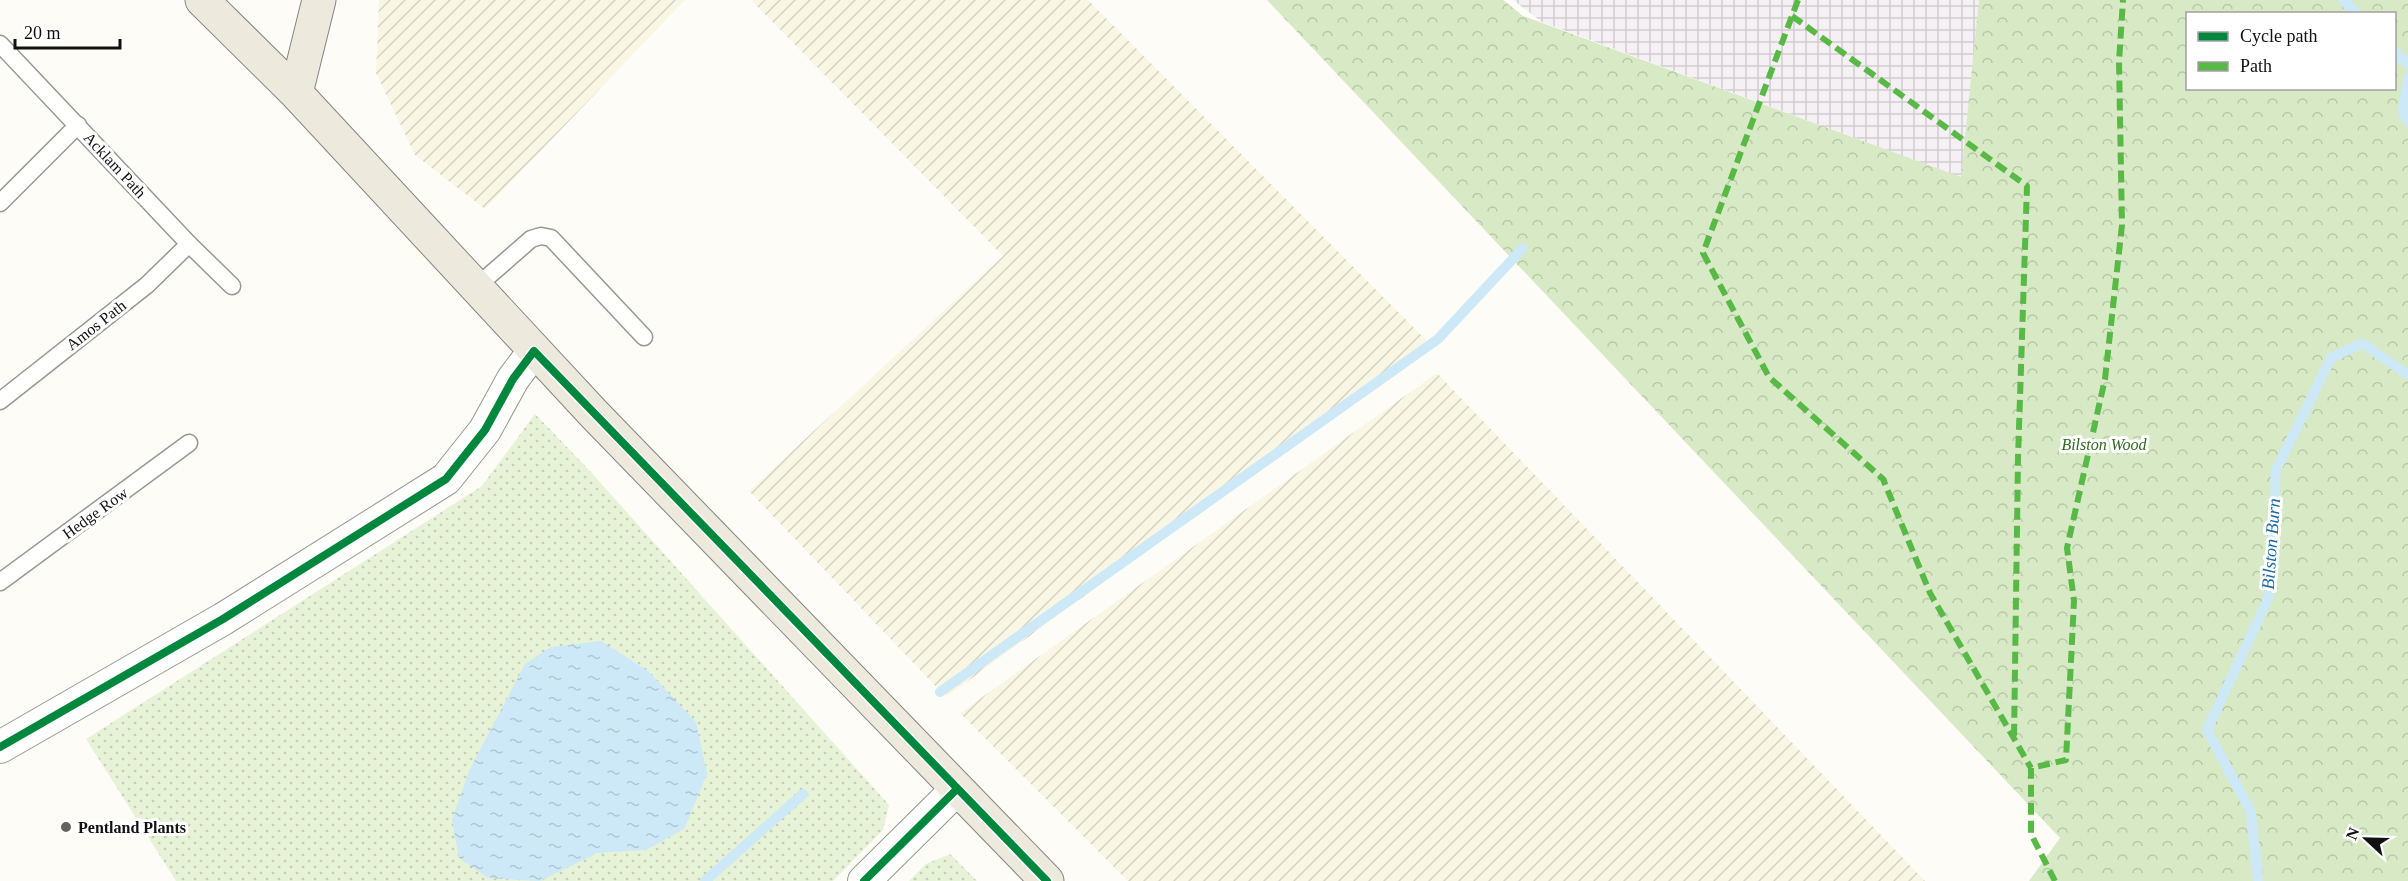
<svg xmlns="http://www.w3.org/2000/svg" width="2408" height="881" font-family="Georgia,serif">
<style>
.industrial{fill:url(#industrial-grid)}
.farmland{fill:url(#farmland-furrows)}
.grass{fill:url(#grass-dots)}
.forest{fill:url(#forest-crowns);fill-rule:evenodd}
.water{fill:url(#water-ripples)}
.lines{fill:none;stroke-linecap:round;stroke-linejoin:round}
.stream{stroke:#cde8f7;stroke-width:10}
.lane-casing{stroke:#979795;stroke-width:19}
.street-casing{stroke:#979795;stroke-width:34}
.primary-casing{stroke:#858482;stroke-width:35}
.lane{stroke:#fffffe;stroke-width:16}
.street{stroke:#fffffe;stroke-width:32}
.primary{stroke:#ede9dc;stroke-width:33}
.quiet{stroke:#58b947;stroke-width:6;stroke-dasharray:12 6;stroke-linecap:butt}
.cycleway-casing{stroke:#fff;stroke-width:11}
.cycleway{stroke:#00873e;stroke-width:8}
.poi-dot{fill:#646362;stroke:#fff;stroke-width:2}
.labels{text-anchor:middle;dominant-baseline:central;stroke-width:6;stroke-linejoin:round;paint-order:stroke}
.street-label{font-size:16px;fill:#111;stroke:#fff}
.park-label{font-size:16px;font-style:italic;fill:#2f6b1f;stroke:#fff}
.poi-label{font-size:16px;font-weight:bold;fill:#111;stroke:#fff;text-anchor:start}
.water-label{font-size:18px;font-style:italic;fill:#1768a6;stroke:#fff}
</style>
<defs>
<pattern id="industrial-grid" width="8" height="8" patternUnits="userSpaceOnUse" patternTransform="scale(1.5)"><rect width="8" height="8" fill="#f5f0f3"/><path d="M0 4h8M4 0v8" fill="none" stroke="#d1cdcf"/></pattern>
<pattern id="farmland-furrows" width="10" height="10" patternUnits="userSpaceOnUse" patternTransform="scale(1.5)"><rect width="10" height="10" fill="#f9f7e4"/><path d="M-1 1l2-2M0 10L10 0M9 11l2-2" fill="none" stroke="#d4d3c3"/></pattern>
<pattern id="grass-dots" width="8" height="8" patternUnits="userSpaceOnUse" patternTransform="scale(1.5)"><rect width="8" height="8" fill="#e7f3d7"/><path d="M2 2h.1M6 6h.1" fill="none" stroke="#c5cfb8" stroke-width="1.8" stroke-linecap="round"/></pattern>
<pattern id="forest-crowns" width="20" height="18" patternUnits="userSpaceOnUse" patternTransform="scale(1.5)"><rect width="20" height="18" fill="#d8eac5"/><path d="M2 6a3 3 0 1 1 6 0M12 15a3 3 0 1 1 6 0" fill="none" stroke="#b8c8a8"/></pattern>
<pattern id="water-ripples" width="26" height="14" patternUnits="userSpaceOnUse" patternTransform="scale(1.5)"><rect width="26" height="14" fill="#cde8f7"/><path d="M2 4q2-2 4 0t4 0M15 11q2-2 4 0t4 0" fill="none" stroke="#afc6d3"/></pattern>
</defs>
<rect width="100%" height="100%" fill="#fdfcf7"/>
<path class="industrial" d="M1513,0H1985L1965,179L1542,22Z"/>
<path class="farmland" d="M379,0H685L485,209L415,155L376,73Z
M751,0H1088L1430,344L946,697L749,491L1003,256Z
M1437,373L1925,881H1128L960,713Z"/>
<path class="grass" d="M535,414L589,470L889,805L883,830L833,881H176L86,739L482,486Z
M950,854L977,881H909L926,864Z"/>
<path class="forest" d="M1267,0H1503L1523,16L1961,177L1979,0H2408V881H2029L2060,838ZM2188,14H2394V88H2188Z"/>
<path class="water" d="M601,641L648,671L696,722L707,774L684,829L646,850L597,853L540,881L488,878L459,858L452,820L469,771L525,664L551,647Z"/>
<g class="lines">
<path class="stream" d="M2343,0L2357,14
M2394,51L2408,64
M2408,78L2403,112L2408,122
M940,692L1438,339L1523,248
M705,881L803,794
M2258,881L2251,812L2207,730L2269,597L2276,470L2331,358L2362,343L2408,375"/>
<defs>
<path id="lane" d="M0,44L189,244L232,286
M0,203L78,125
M476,287L531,239L541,236L551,238L644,337
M0,401L147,285L189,244
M0,582L189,443"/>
<path id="street" d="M0,747L223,619L446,479L485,430L513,379L534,351
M864,881L957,789"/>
<path id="primary" d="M202,0L296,93L594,414L1047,881
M296,93L319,0"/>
</defs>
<use href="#lane" class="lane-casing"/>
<use href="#street" class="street-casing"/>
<use href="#primary" class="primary-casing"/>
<use href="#lane" class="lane"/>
<use href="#street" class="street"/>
<use href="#primary" class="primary"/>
<path class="quiet" d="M1798,0L1703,253L1769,377L1883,479L1930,593L2031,768
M1792,16L2027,186L2018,458L2014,739
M2055,881L2031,834V768L2066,760L2074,601L2067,548L2105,379L2122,225L2119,62L2123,0"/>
<defs>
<path id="cycleway" d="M0,747L223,619L446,479L485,430L513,379L534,351L1047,881
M864,881L957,789"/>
</defs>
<use href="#cycleway" class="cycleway-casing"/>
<use href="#cycleway" class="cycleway"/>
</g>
<circle class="poi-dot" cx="66" cy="827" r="6"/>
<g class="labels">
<g class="street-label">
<text transform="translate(115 165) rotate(47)">Acklam Path</text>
<text transform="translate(96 325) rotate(-38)">Amos Path</text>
<text transform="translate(95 513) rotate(-36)">Hedge Row</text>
</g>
<g class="park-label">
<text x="2104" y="444">Bilston Wood</text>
</g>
<g class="poi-label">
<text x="78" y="827">Pentland Plants</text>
</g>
<g class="water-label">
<text transform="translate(2271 544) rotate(-86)">Bilston Burn</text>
</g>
</g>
<rect x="2186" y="12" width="210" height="78" fill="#ffffff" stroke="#a0a0a0" stroke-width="1.5"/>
<rect x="2198" y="32" width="30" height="9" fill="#00873e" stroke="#a0a0a0" stroke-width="1.5"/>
<text x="2240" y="42" font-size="18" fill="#111111">Cycle path</text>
<rect x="2198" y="62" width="30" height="9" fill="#58b947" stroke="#a0a0a0" stroke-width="1.5"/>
<text x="2240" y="72" font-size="18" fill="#111111">Path</text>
<g transform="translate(2366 839) rotate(292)" stroke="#ffffff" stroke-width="4.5" paint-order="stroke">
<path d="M0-4.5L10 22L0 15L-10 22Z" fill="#111111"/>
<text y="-9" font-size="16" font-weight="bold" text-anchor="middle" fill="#111111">N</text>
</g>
<path d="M15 39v9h105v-9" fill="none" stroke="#111111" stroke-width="3"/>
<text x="24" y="39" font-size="18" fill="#111111" stroke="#ffffff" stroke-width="4.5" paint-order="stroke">20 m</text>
</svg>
